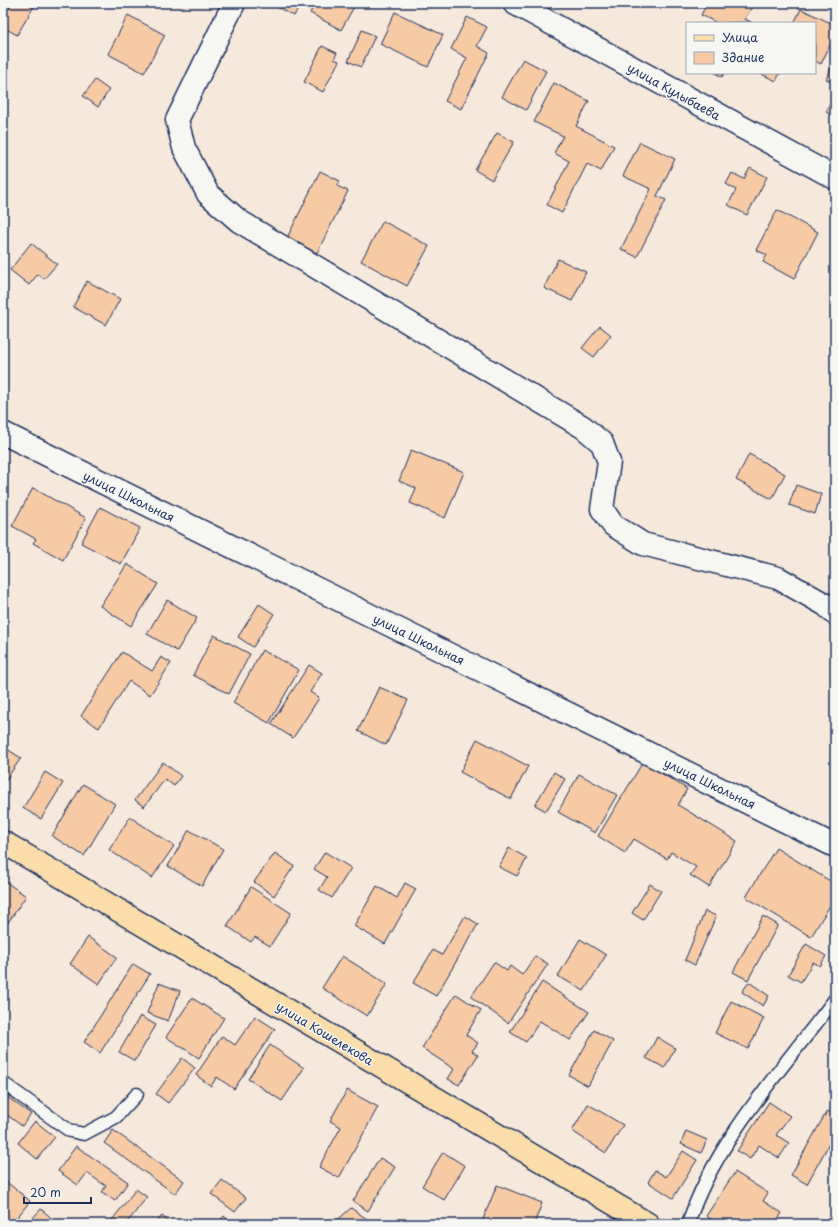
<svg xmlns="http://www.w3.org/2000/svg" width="838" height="1227" font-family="'Playpen Sans',sans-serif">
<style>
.building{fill:#f6caa5;stroke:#1b2f5e}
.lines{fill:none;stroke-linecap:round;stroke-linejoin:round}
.service-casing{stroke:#1b2f5e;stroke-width:15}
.minor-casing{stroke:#1b2f5e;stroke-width:25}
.primary-casing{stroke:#1b2f5e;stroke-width:25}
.service{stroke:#f6f6f2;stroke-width:12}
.minor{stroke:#f6f6f2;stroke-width:22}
.primary{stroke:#fbddab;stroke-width:22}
.labels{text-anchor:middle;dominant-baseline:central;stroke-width:3;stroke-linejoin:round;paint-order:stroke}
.street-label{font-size:12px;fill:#1b2f5e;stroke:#f6f6f2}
</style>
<rect width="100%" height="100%" fill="#f6e9db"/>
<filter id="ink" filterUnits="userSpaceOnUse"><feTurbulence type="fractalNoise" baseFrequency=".025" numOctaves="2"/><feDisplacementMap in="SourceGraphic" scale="8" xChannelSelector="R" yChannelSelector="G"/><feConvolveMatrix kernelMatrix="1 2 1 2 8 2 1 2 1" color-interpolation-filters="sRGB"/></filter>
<g filter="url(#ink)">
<path class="building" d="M12,3H36L17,35L3,27V19Z
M280,3H301L294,16L277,7Z
M315,3H356L341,30L310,13Z
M707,3H754L745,19L751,22L717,23L701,15Z
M801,9L835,25V40L833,39L821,64L815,61V23H794Z
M395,12L443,35L428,67L380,44Z
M128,15L165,35L144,73L108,54Z
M467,17L487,27L477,46L489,53L461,109L445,101L467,58L451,49Z
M362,30L375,36L361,67L348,61Z
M322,46L337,53L334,59L339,61L323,92L304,82Z
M523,59L546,71L526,110L502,97Z
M835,60V83L826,79Z
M715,73H724L722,77Z
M759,73H780L776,81Z
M95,80L109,90L98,107L83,96Z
M554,83L589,101L576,126L614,146L601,171L587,164L562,213L547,205L569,161L554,153L563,136L534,122Z
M835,94V117L826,112Z
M497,133L514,142L492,180L475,170Z
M640,142L675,159L657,196L666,200L637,257L621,249L651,189L623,176Z
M750,168L767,177L747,215L728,205L736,190L726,184L732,173L744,179Z
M320,171L340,181L337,186L348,191L317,253L287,238Z
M777,210L818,232L794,279L763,262L767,255L756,250Z
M383,221L429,246L407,286L361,261Z
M31,243L57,264L44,279L38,274L29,285L10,270Z
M558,259L586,272L572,301L544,288Z
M87,281L120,299L106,325L73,307Z
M600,326L611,335L594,357L582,348Z
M411,450L464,472L445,518L410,503L416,488L399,481Z
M749,454L785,474L772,499L736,480Z
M796,485L821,494L815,514L789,505Z
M33,488L86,518L63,560L33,543L36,539L12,526Z
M100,507L140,528L121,564L81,543Z
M127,564L158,584L131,626L100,606Z
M167,600L197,618L177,651L147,634Z
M259,604L274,614L253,647L238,637Z
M214,635L250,654L229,694L193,675Z
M262,650L299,670L269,723L233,703Z
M122,652L152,671L161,657L171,663L150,695L129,681L99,728L81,716Z
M309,665L322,673L310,692L319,698L293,738L271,724Z
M379,687L408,700L386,745L358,731Z
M477,739L528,766L511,799L460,772Z
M4,747L21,758L3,784V749Z
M163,762L181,776L174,786L165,779L144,807L135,800Z
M643,762L687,789L678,805L737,841L709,887L690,875L696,867L671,852L667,859L634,839L625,853L598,836Z
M45,772L63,783L41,819L23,808Z
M554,772L565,779L546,811L535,805Z
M579,774L617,795L595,833L558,812Z
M83,784L115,804L84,856L52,836Z
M130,817L174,846L152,878L109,850Z
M189,830L223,849L202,886L168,866Z
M509,848L527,858L517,876L499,867Z
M776,848L835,884V897L811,937L746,897Z
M325,852L351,868L332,898L319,890L327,877L314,869Z
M275,853L294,866L274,896L254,882Z
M3,880L26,896L7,924L3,921Z
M405,883L416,889L385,944L354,926L377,886L397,898Z
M650,884L661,891L643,920L632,913Z
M251,887L291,913L270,946L255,937L251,942L227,926Z
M705,911L716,916L695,965L685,960Z
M465,916L478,924L436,996L413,983L433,950L442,955Z
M763,916L778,925L748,980L733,972Z
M88,937L117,957L99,984L70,964Z
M580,939L606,955L584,991L558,976Z
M806,944L826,956L820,966L813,962L801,982L788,975Z
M342,956L387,984L367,1016L322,988Z
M535,956L548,964L508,1023L471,997L494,962L507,971L510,966L522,975Z
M133,964L150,974L100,1053L84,1042Z
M542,982L589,1012L570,1040L540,1021L526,1042L510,1032Z
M749,982L769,996L763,1006L742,992Z
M159,983L180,991L168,1021L147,1013Z
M456,994L481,1010L466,1035L478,1043L472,1051L478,1055L459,1085L448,1079L454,1069L422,1048Z
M192,998L224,1018L199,1058L166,1037Z
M731,1001L764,1018L748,1049L715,1033Z
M140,1016L156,1025L135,1061L119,1052Z
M255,1016L275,1029L234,1089L217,1077L211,1086L196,1075L222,1036L235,1045Z
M594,1030L613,1041L588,1086L569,1075Z
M657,1037L675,1048L665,1068L646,1058Z
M270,1045L304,1068L282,1101L248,1079Z
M182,1058L195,1068L168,1103L156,1094Z
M347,1090L378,1107L339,1178L319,1167L341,1127L330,1121Z
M3,1094L31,1114L22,1126L3,1112Z
M769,1102L790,1116L776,1135L789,1143L779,1158L759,1145L750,1159L737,1151Z
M588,1104L623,1125L606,1153L572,1131Z
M827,1111L835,1115V1144L830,1142L807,1184L791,1175Z
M35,1121L55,1137L37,1159L18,1143Z
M113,1130L184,1181L175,1194L104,1143Z
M686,1131L707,1140L701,1153L681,1144Z
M76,1146L128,1182L115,1201L102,1192L106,1186L87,1173L78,1185L58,1171Z
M683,1151L697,1160L673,1198L648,1182L655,1170L666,1177Z
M443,1152L465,1166L444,1200L422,1186Z
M380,1158L395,1167L368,1211L353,1201Z
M735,1172L768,1193L763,1201L782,1213L775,1224H719L706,1216Z
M3,1179L30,1201L12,1224H3Z
M222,1180L246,1198L235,1212L211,1194Z
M497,1185L542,1203L534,1224H481Z
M136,1189L147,1197L126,1224H109Z
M351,1208L374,1224H333Z
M41,1209L55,1221L53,1224H34L30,1221Z
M835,1214V1224H830Z
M162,1216L171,1224H154Z
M224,1216L233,1224H217Z"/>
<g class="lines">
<defs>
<path id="service" d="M3,1083L70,1131L84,1134L116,1117L137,1094
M688,1224C714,1142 784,1067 835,999"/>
<path id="minor" d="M234,3L177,120L184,148L208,194L239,221L583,427L602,443L609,462L602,509L613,525L643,544L778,578L826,605L835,614
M514,3L835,178
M3,433L835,846"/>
<path id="primary" d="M3,842L648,1224"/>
</defs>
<use href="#service" class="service-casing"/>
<use href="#minor" class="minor-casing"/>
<use href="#primary" class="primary-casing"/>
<use href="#service" class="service"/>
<use href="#minor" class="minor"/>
<use href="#primary" class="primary"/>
</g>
</g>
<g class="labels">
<g class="street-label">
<text transform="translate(674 91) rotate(29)">улица Кулыбаева</text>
<text transform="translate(129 496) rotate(26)">улица Школьная</text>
<text transform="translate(419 639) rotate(26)">улица Школьная</text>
<text transform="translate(710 783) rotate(26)">улица Школьная</text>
<text transform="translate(325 1033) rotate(31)">улица Кошелекова</text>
</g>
</g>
<rect width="838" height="1227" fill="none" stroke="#f6f6f2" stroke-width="16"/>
<rect x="8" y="8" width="822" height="1211" fill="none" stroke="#1b2f5e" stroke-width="1.5" filter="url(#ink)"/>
<rect x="686" y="22" width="130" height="52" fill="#f6f6f2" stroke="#9ea6b7"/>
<rect x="694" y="35" width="20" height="6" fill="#fbddab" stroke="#9ea6b7"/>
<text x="722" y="42" font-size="12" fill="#1b2f5e">Улица</text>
<rect x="694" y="52" width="20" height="12" fill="#f6caa5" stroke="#9ea6b7"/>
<text x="722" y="62" font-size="12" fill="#1b2f5e">Здание</text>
<path d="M24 1197v6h67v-6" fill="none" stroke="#1b2f5e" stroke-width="2"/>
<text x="30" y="1197" font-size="12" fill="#1b2f5e" stroke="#f6f6f2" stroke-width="3" paint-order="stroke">20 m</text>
</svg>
